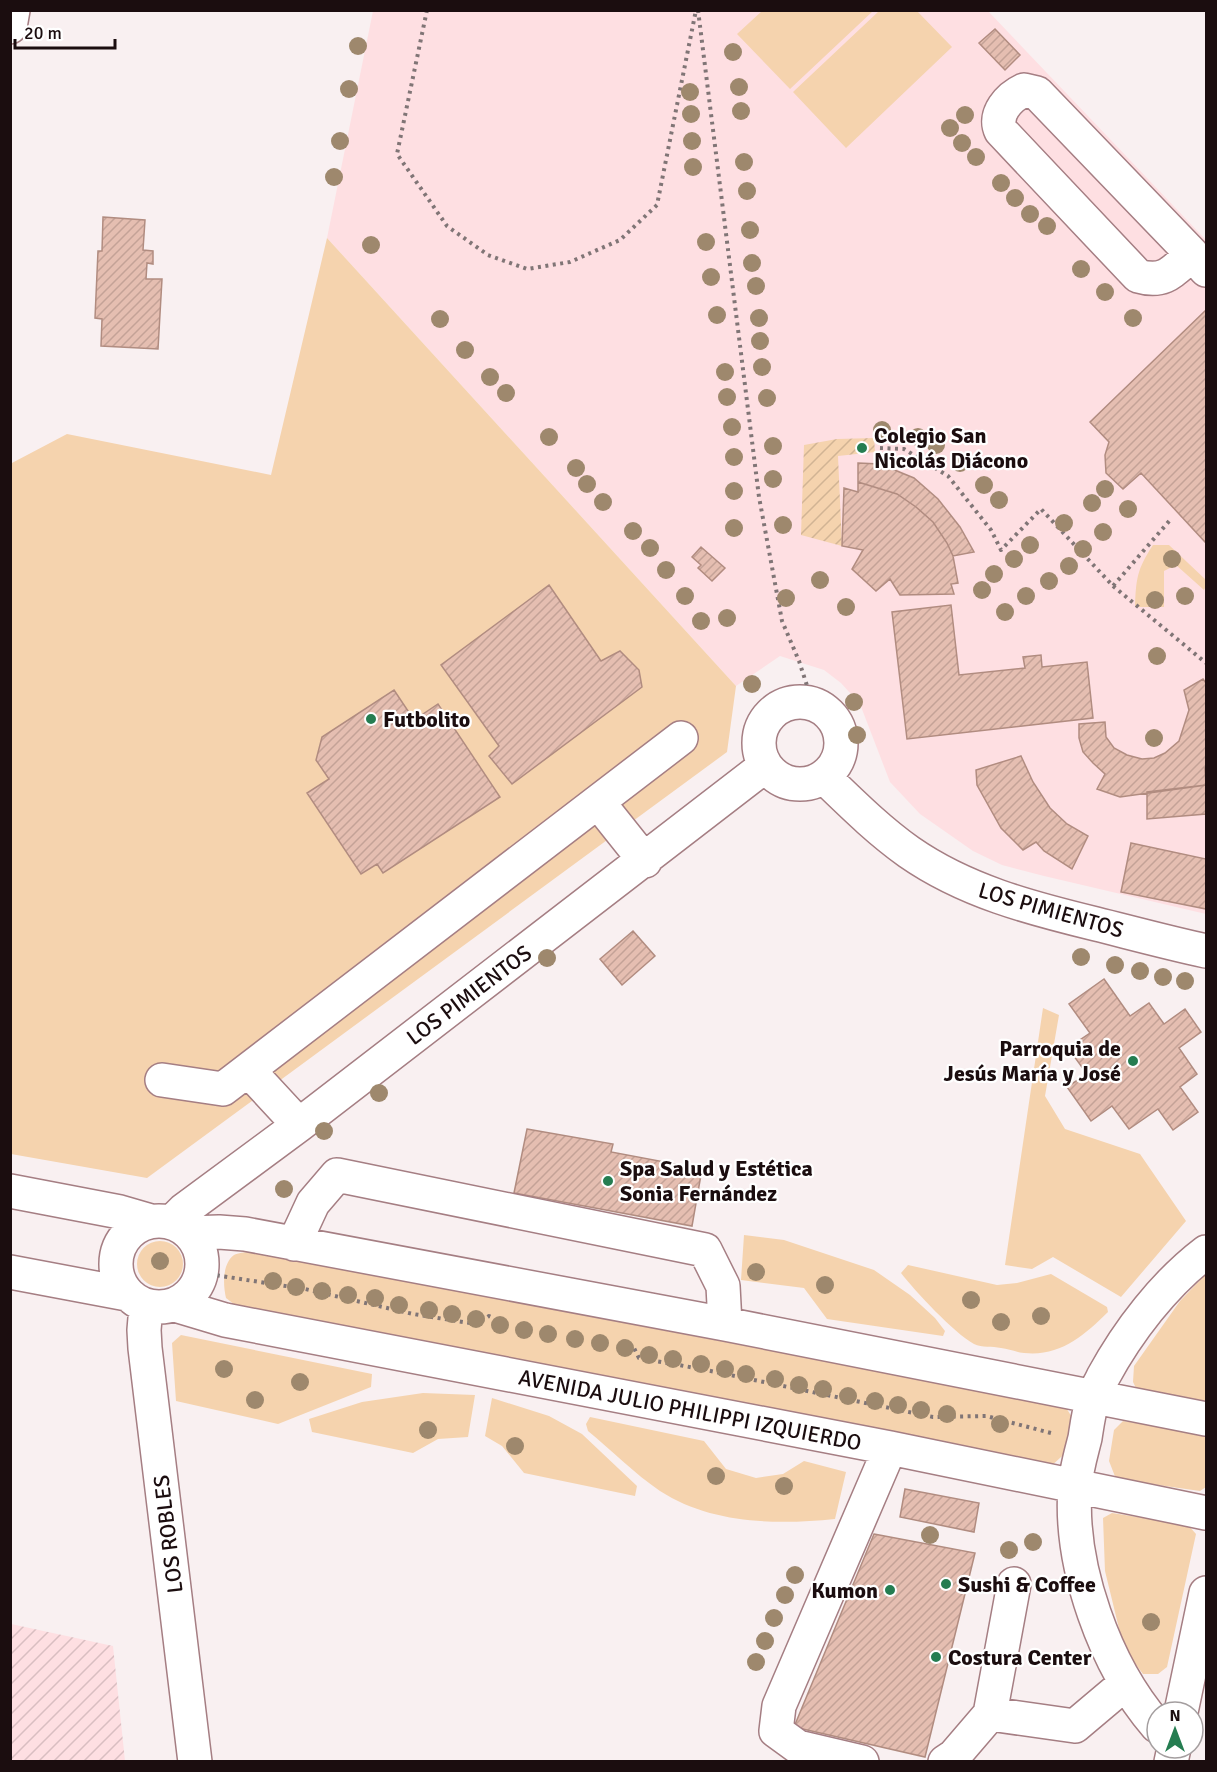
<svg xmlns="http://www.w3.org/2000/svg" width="1217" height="1772" font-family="Signika,sans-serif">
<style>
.built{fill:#fedfe2}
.industrial{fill:url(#industrial-furrows)}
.grass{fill:#f5d3ae}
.garden{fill:url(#garden-furrows)}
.building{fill:url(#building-hatch);stroke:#b18c80;stroke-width:1.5}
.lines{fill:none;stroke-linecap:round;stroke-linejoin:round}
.minor-casing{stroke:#a57e83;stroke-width:36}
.path{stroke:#807576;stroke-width:4;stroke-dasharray:3 4.5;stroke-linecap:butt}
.minor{stroke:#fff;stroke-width:33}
.tree{fill:#9e886d}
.poi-dot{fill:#257d51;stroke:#fff;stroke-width:2}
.labels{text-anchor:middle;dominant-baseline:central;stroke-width:4.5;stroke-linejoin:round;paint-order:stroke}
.poi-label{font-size:22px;font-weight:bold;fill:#1b0d0f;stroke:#fff;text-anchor:start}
.street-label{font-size:22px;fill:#1b0d0f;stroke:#fff}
</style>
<defs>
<pattern id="industrial-furrows" width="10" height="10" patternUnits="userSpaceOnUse" patternTransform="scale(1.5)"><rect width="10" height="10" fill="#fedfe2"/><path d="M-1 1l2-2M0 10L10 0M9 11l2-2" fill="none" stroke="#d9bec1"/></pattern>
<pattern id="garden-furrows" width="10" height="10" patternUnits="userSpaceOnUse" patternTransform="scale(1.5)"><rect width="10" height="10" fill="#f5d3ae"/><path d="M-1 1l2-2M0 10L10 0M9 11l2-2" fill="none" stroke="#d1b494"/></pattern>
<pattern id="building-hatch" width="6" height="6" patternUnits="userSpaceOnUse" patternTransform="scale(1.5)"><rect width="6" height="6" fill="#e5beb1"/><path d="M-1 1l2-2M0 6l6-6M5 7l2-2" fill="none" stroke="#c4a297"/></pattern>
</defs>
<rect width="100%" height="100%" fill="#f9f0f1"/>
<path class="built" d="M373,11H988L1206,240V914L1044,876L1002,865L973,851L920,814L890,782L860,704L841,683L824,670L780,656L736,686L327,238Z"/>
<path class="industrial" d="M11,1624L113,1646L125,1761H11Z"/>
<path class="grass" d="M762,11V10L873,11L790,89L737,34Z
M879,11H917L952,47L846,148L793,92Z
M327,238L736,686L727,752L147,1178L11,1154L10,464L67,434L271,475Z
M1153,545H1169L1206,580V586L1204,590L1176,565L1164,571V607H1135C1136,579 1137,569 1153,545Z
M1043,1008L1059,1015L1045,1096L1065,1129L1140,1154L1186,1221L1121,1297L1053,1257L1032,1269L1005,1265Z
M744,1235L784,1240L874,1270L910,1295L935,1318L945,1331L943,1336L827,1319L804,1288L741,1280Z
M137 1264a23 23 0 1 1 46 0a23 23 0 1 1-46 0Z
M249,1252L1065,1406L1075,1422L1072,1447L1049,1468L235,1305L226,1298C223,1285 222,1264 234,1255C238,1253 245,1252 249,1252Z
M908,1265L997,1285L1017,1283L1051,1274L1107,1307L1108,1312C1084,1336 1059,1357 1024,1353C1016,1352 1009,1349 1001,1348C992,1346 982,1348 974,1344C954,1333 915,1291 901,1273Z
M1206,1274V1401L1136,1388L1133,1382L1134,1366L1180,1301Z
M181,1335L372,1374L371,1387L278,1424L176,1401L172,1343Z
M423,1393L475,1395L468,1437L438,1439L413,1453L312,1432L309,1419L362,1402Z
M492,1398L549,1416L582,1434L637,1486L635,1496L524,1473L502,1446L485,1436Z
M590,1417L704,1441L726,1469L756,1478L783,1474L804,1461L846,1472L835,1519C776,1525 711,1524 660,1491C635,1474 611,1450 588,1431L586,1424Z
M1123,1421L1206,1434V1487L1200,1491L1116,1479L1109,1461L1114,1430Z
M1112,1513L1188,1525L1196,1534L1167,1667L1158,1674H1143L1124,1649L1105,1571L1103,1518Z"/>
<path class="garden" d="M874,438L875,452L838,456L842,546L801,535L804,445L837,439Z"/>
<path class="building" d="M995,29L1020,55L1005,70L979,43Z
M103,217L145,220L143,250L153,251V264L147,263L146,279H162L158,349L101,346L102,319L95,318L98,251H102Z
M1206,310V543L1141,473L1123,489L1106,473L1105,455L1109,442L1090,422Z
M858,463L880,464L914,478L938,499L960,527L974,552L953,556L947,543L933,522L916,507L897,494L858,482Z
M858,482L897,494L916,507L933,522L947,543L953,556L958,583L951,584L954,594L900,595L890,579L876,591L852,569L863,550L842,546L844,488L858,492Z
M701,547L725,568L712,581L698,568L701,565L692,557Z
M549,585L601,661L620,651L639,670L642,687L512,784L489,756L499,746L441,665Z
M951,605L959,675L1025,668L1023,657L1041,655L1042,667L1087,662L1093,718L907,739L892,612Z
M1203,679L1206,683V785L1120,797L1097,789L1105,774L1093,763L1083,752L1079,738V724L1105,722L1106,737L1114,748L1127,755L1142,759L1154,758L1165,753L1179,741L1189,710L1184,690Z
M394,690L414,720L438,704L500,797L383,873L377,864L361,874L307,793L329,779L316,760L322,737Z
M1021,756L1033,782L1050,808L1067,824L1088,836L1072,869L1044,851L1036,842L1023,850L1001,828L977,785L976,770Z
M1205,768H1206V814L1147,819V792L1206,785Z
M1131,843L1206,859V909L1121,892Z
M633,931L655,956L622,985L600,959Z
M1104,979L1130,1016L1149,1003L1164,1024L1185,1009L1201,1032L1179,1048L1197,1074L1180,1087L1198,1112L1173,1130L1158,1109L1129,1129L1112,1106L1091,1121L1067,1087L1087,1074L1068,1048L1090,1033L1069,1004Z
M527,1129L613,1144L611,1152L702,1169L692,1226L514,1193Z
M905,1489L979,1503L974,1532L900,1517Z
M874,1534L975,1553L925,1757L794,1727Z"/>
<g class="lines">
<defs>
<path id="minor" d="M10,27L13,10
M1192,254C1173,271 1165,284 1138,276L1001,131C993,114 1009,97 1024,90L1037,93L1192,254L1206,270
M759 743a41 41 0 1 1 82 0a41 41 0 1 1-82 0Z
M824,777C851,803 878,830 909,852C965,891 1030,908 1096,924C1132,933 1169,943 1206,951
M598,802L645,861
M249,1071L299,1125
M162,1080L223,1089L681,738
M10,1191L120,1212L151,1221
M116 1264a43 43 0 1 1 86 0a43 43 0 1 1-86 0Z
M172,1222L184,1210L299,1125L765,766
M189,1233L219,1232L245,1234L725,1324L1206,1419
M294,1244L313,1203L337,1175L705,1250L723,1286L725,1324
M10,1272L127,1294
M175,1305L225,1320L890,1448L1206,1513
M146,1306L144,1330L145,1348L195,1762
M1014,1584L990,1714L1075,1726L1126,1683
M1181,1712L1206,1593
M1157,1726C1105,1666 1069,1566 1075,1487C1076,1470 1081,1454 1085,1438C1087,1425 1089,1410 1093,1398C1095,1391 1100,1384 1103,1377C1128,1331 1164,1284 1206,1252
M862,1762L798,1747L776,1731L779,1706L890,1448
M945,1762L954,1756L990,1714
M1171,1762L1174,1748"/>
</defs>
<use href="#minor" class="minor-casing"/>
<path class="path" d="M427,10L397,154L447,226L488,255L527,269L570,262L620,240L657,205L696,10
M698,10L759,497L782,621L799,661L813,704
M880,448L904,449L948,476L991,530L1001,550L1041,509L1113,586L1171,519
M1113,586L1206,663
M202,1273L305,1289L413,1314L476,1324L489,1316L491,1317
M622,1341L633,1346L639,1358L701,1369L933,1417L986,1416L1051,1433"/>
<use href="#minor" class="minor"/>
</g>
<g class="tree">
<circle cx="358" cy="46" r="9"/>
<circle cx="733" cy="52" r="9"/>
<circle cx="739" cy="87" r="9"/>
<circle cx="349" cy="89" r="9"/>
<circle cx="690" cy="92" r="9"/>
<circle cx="741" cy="111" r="9"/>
<circle cx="691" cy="114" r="9"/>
<circle cx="965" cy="115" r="9"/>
<circle cx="950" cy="128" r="9"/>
<circle cx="340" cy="141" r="9"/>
<circle cx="692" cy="141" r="9"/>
<circle cx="962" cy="143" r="9"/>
<circle cx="976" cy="157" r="9"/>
<circle cx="744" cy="162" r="9"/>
<circle cx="693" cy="167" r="9"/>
<circle cx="334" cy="177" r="9"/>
<circle cx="1001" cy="183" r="9"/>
<circle cx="747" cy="191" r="9"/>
<circle cx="1015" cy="198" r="9"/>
<circle cx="1030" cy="214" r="9"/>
<circle cx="1047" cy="226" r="9"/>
<circle cx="750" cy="230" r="9"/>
<circle cx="706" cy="242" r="9"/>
<circle cx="371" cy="245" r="9"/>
<circle cx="752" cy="263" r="9"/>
<circle cx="1081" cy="269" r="9"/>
<circle cx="711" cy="277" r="9"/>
<circle cx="756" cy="286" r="9"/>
<circle cx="1105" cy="292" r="9"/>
<circle cx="717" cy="315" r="9"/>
<circle cx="759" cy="318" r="9"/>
<circle cx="1133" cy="318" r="9"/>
<circle cx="440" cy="319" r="9"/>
<circle cx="760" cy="341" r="9"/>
<circle cx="465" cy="350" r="9"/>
<circle cx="762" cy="367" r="9"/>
<circle cx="725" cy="372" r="9"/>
<circle cx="490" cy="377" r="9"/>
<circle cx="506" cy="393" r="9"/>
<circle cx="727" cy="397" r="9"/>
<circle cx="767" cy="398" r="9"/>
<circle cx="732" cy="427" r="9"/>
<circle cx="882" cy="430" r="9"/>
<circle cx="549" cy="437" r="9"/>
<circle cx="918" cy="437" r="9"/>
<circle cx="936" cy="445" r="9"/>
<circle cx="773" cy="446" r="9"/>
<circle cx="734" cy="457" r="9"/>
<circle cx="960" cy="463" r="9"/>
<circle cx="576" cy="468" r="9"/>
<circle cx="773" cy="479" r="9"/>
<circle cx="587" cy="484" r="9"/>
<circle cx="984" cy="485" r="9"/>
<circle cx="1105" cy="489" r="9"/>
<circle cx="734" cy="491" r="9"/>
<circle cx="999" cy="500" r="9"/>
<circle cx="603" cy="502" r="9"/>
<circle cx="1092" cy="503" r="9"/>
<circle cx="1128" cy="509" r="9"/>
<circle cx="1064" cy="523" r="9"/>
<circle cx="783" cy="525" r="9"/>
<circle cx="734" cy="528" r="9"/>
<circle cx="633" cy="531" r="9"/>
<circle cx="1103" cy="532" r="9"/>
<circle cx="1030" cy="545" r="9"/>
<circle cx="650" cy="548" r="9"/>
<circle cx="1083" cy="549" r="9"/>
<circle cx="1014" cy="559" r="9"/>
<circle cx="1172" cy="559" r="9"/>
<circle cx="1069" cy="566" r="9"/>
<circle cx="666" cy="570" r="9"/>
<circle cx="994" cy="574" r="9"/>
<circle cx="820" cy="580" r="9"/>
<circle cx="1049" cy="581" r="9"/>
<circle cx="982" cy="590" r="9"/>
<circle cx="685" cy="596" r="9"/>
<circle cx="1026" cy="596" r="9"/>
<circle cx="1185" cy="596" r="9"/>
<circle cx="786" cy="598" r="9"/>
<circle cx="1155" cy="600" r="9"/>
<circle cx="846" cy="607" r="9"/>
<circle cx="1005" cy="612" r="9"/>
<circle cx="727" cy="618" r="9"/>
<circle cx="701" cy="621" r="9"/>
<circle cx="1157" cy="656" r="9"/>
<circle cx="752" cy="684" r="9"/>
<circle cx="854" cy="702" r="9"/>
<circle cx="857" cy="735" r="9"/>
<circle cx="1154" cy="738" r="9"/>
<circle cx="1081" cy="957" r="9"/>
<circle cx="547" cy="958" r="9"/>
<circle cx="1115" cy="965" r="9"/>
<circle cx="1140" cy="971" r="9"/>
<circle cx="1163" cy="977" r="9"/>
<circle cx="1185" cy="981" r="9"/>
<circle cx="379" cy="1093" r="9"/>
<circle cx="324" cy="1131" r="9"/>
<circle cx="284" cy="1189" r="9"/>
<circle cx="160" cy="1261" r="9"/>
<circle cx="756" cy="1272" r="9"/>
<circle cx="273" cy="1281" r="9"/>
<circle cx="825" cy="1285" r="9"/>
<circle cx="296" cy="1287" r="9"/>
<circle cx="322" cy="1291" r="9"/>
<circle cx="348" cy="1295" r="9"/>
<circle cx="375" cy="1298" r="9"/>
<circle cx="971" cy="1300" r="9"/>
<circle cx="399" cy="1305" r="9"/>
<circle cx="429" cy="1310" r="9"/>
<circle cx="452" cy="1314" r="9"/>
<circle cx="1041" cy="1316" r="9"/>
<circle cx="476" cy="1319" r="9"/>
<circle cx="1001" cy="1322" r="9"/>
<circle cx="500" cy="1325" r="9"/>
<circle cx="524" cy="1330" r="9"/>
<circle cx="548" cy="1334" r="9"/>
<circle cx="575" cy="1339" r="9"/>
<circle cx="600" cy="1343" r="9"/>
<circle cx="625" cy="1348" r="9"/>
<circle cx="649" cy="1355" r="9"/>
<circle cx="673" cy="1359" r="9"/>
<circle cx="701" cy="1364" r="9"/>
<circle cx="224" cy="1369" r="9"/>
<circle cx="725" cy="1369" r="9"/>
<circle cx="746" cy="1374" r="9"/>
<circle cx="775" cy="1379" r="9"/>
<circle cx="300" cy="1382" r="9"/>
<circle cx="799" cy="1385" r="9"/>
<circle cx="823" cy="1389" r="9"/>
<circle cx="848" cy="1396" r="9"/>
<circle cx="255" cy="1400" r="9"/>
<circle cx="875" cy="1401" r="9"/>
<circle cx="898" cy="1405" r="9"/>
<circle cx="921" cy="1410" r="9"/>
<circle cx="947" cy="1414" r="9"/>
<circle cx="1000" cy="1424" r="9"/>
<circle cx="428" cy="1430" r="9"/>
<circle cx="515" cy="1446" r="9"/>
<circle cx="716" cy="1476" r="9"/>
<circle cx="784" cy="1486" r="9"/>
<circle cx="930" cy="1535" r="9"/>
<circle cx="1033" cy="1542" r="9"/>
<circle cx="1009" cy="1550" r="9"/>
<circle cx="795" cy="1575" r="9"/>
<circle cx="785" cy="1595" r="9"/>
<circle cx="774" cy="1618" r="9"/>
<circle cx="1151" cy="1622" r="9"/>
<circle cx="765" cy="1641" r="9"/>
<circle cx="756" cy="1662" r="9"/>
</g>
<g class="poi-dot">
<circle cx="862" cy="448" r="6"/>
<circle cx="371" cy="719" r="6"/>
<circle cx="1133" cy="1061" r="6"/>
<circle cx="608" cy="1181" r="6"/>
<circle cx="946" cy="1584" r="6"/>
<circle cx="890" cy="1590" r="6"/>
<circle cx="936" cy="1657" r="6"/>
</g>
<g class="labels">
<g class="poi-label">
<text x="874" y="435">Colegio San<tspan x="874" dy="25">Nicolás Diácono</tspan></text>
<text x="383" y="719">Futbolito</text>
<text x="1121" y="1048" text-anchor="end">Parroquia de<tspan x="1121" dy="25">Jesús María y José</tspan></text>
<text x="620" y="1168">Spa Salud y Estética<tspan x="620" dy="25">Sonia Fernández</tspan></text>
<text x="958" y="1584">Sushi &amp; Coffee</text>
<text x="878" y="1590" text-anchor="end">Kumon</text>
<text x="948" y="1657">Costura Center</text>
</g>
<g class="street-label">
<text transform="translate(1051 910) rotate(16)">LOS PIMIENTOS</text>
<text transform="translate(469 995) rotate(-37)">LOS PIMIENTOS</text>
<text transform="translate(690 1410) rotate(11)">AVENIDA JULIO PHILIPPI IZQUIERDO</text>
<text transform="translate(168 1534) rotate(-97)">LOS ROBLES</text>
</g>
</g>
<rect width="1217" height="1772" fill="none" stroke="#1b0d0f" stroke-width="24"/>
<g transform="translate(1175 1730)"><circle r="28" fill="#ffffff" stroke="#a49e9f" stroke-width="1.5"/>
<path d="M0-4.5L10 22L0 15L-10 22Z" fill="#257d51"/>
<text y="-9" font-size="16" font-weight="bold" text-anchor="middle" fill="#1b0d0f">N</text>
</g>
<path d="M15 39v9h100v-9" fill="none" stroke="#1b0d0f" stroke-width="3"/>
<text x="24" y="39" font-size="18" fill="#1b0d0f" stroke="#ffffff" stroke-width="4.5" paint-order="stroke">20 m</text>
</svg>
